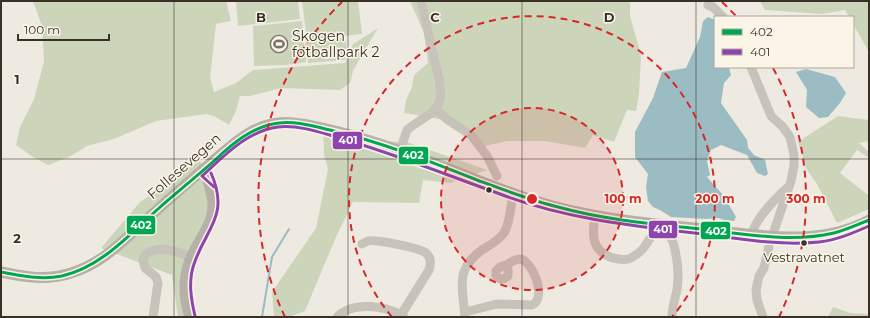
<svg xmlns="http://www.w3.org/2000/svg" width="870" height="318" font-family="Montserrat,sans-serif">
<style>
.green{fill:#ccd5ba}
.water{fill:#9bbcc2}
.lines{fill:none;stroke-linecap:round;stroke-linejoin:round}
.stream{stroke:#9bbcc2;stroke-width:2}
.minor{stroke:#c7c2ba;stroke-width:9}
.major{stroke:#b6b0a9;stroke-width:11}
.bus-1-casing{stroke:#fbf5e8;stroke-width:6}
.bus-2-casing{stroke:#fbf5e8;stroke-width:6}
.bus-1{stroke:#00a651;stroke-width:3}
.bus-2{stroke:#8e44ad;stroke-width:3}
.grid{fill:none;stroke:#393028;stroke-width:1;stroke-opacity:0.55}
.ring{fill:none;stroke:#d62828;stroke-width:2;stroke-dasharray:7 5}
.bus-dot{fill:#393028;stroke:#fbf5e8;stroke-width:1.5}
.labels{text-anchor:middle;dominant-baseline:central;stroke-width:3;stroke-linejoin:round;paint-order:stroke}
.bus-label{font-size:13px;fill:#393028;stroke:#fbf5e8}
.poi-label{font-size:14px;fill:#393028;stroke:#fbf5e8;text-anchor:start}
.street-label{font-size:14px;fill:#393028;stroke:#fbf5e8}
.grid-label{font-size:13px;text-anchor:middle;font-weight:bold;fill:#393028;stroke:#fbf5e8;stroke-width:3;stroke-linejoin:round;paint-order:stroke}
.centre{fill:#d62828;stroke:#fbf5e8;stroke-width:2}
.ring-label{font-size:12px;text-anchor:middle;font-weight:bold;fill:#d62828;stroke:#fbf5e8;stroke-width:3;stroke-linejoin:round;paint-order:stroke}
.line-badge{stroke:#fbf5e8;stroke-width:1.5}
.badge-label{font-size:11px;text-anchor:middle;font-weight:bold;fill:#fff}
</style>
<rect width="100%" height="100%" fill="#eeeae2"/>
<path class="green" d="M33,1H226L231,21L216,24L210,78L214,92L236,83L253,70L345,63L353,44L378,28L359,60L353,71L350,83L340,90L281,88L250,96H240L236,111L229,125L214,116L206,114L156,121L114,139L87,146L69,157L48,165L33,157L16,145L20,127L34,99L44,62L42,26Z
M236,1H298L300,19L238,26Z
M302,1H358L362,34L307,40Z
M410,1H630V16L641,55L639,94L636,111L627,110L614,142L593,135L585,148L545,141H507L481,147L444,120L404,113L406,100L412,87L414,75L428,63L424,33Z
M760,1H869V52L853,24V17H849L845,10L821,14L765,10Z
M302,21L306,62L286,65L254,66L253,26Z
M345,38L347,49L345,60L308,63L305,43Z
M838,116L869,120V141L859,143L869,152V158L857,150L840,173L868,195L869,209L837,223L817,184L806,168L798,142Z
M323,124L347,138L410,143L487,170L450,183L423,180L419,203L353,202L336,237L305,311L289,317H274L272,292L316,228L328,169L324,155Z
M200,160L215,209L186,273L193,317H178L172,275L101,248L140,202Z
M833,307L850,313L869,314V317H828Z"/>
<path class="water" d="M708,17L715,20V67H729L731,75L724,83L721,103L747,140L748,148L754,155L765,160L768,174L765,176L757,173L747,155L721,145L711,150L707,161L710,175L707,177L724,196L736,217L734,221L724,220L718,218L706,219L671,217L660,210L653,207L648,201L646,187L648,174L635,157V132L653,98L662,72L686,68L700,37L703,21Z
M806,69L835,77L846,93L840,103L828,117L819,118L806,107L807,90L796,72Z"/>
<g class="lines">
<path class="stream" d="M262,317L272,257L289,229"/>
<path class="minor" d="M708,5L713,7L723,17
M751,67L771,116L783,127L790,137L794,155V166L791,181L774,231
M435,109L448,120L471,135L487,156L497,176
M400,151L407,130L412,126L433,112L438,105L441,96L439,79L421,1
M595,216C592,235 591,251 613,258C619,259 626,261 631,258C636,255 643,250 645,246C648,242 650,236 655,234C659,231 665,232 669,236C673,239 674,245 675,250C678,263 679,276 677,290C675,299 672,308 672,317
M752,235C754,220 776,198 787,188
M362,244C363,244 367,241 368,241C375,239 420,248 426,253C431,257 431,264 429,270L401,315
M506,265L508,269V276C503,280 501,280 496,276V271L500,267Z
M465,312L497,304L532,305C548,298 532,260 520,259C515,259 510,263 506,265
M153,317L158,283L156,277L145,268L143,260L145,255C157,244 177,251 191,257
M337,317C352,301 387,305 404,317
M465,317C463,288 454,270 482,250C490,245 499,240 504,233C511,221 510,207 513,194
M763,317L757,300L756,290L759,276L764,268L769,246"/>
<path class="major" d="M1,272C25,277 47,281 71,273C102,264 124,240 147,219C168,200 189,181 211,163C235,142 258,119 293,123C308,124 324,129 339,132C386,144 432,162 477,180C496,187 515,195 535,201C595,220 659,224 721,231C772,237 822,245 869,220
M190,317C184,299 183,281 189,263C198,236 220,222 211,192C209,184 208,177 203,169"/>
<defs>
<path id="bus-1" d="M1,272C21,276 42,280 62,276C101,267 129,235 158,209C176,193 196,177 215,160C233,143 253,126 279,123C296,121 313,126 330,130C381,142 429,161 477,180C504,190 530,200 558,207C605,220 654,224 702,229C745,234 791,243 834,233C846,230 857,225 869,220"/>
<path id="bus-2" d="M214,187L202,176C224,156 247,131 278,127C297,125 316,131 333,136C390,152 444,174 500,194C565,219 634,226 703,234C741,239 780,246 819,242C837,240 853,233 869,226
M195,316C191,299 188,281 194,264C206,228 230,216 211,173"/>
</defs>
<use href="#bus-1" class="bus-1-casing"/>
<use href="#bus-2" class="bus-2-casing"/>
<use href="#bus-1" class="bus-1"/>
<use href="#bus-2" class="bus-2"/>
</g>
<path class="grid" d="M174,1V317M348,1V317M522,1V317M696,1V317M1,159H869"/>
<circle cx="532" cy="199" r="91" fill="#d62828" fill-opacity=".12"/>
<g class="ring">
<circle cx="532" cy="199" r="91"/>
<path d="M392 317A183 183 0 1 1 672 317"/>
<path d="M285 317A274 274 0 0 1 342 2M722 2A274 274 0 0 1 736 16M773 68A274 274 0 0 1 779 317"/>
</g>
<defs>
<symbol id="stadium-ring" viewBox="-11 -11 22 22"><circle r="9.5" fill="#fbf5e8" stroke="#787169" stroke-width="1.5"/><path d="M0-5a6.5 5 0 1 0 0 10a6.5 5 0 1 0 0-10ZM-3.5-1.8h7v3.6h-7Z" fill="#787169"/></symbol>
</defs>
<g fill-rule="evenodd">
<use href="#stadium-ring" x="269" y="34" width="20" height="20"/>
</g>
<g class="bus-dot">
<circle cx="489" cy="190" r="3.5"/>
<circle cx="804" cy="243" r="3.5"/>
</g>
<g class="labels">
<g class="bus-label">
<text x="804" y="257">Vestravatnet</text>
</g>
<g class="poi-label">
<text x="292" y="36">Skogen<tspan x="292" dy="16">fotballpark 2</tspan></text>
</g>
<g class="street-label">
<text transform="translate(184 166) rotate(-41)">Follesevegen</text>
</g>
</g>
<g class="grid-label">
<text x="261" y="22">B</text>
<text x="435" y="22">C</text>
<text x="609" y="22">D</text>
<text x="17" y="84">1</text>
<text x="17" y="243">2</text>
</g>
<circle cx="532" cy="199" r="6" class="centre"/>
<g class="ring-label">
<text x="623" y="203">100 m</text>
<text x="715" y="203">200 m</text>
<text x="806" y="203">300 m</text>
</g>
<g class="line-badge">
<rect x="332" y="131" width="31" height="19" rx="4" fill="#8e44ad"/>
<rect x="398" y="146" width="31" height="19" rx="4" fill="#00a651"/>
<rect x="126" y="215" width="30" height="20" rx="4" fill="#00a651"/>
<rect x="648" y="220" width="30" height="19" rx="4" fill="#8e44ad"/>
<rect x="700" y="221" width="31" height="19" rx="4" fill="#00a651"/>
</g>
<g class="badge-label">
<text x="348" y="144">401</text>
<text x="413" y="159">402</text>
<text x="141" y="229">402</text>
<text x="663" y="233">401</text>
<text x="716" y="235">402</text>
</g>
<rect width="870" height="318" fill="none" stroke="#393028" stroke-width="4"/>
<rect x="714" y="16" width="140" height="52" fill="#fbf5e8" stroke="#ada69b"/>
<rect x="722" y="29" width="20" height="6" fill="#00a651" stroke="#ada69b"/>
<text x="750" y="36" font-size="12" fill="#393028">402</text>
<rect x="722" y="49" width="20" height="6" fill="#8e44ad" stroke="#ada69b"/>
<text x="750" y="56" font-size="12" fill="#393028">401</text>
<path d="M18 34v6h91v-6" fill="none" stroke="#393028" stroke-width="2"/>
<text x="24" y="34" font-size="12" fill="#393028" stroke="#fbf5e8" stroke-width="3" paint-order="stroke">100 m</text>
</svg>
